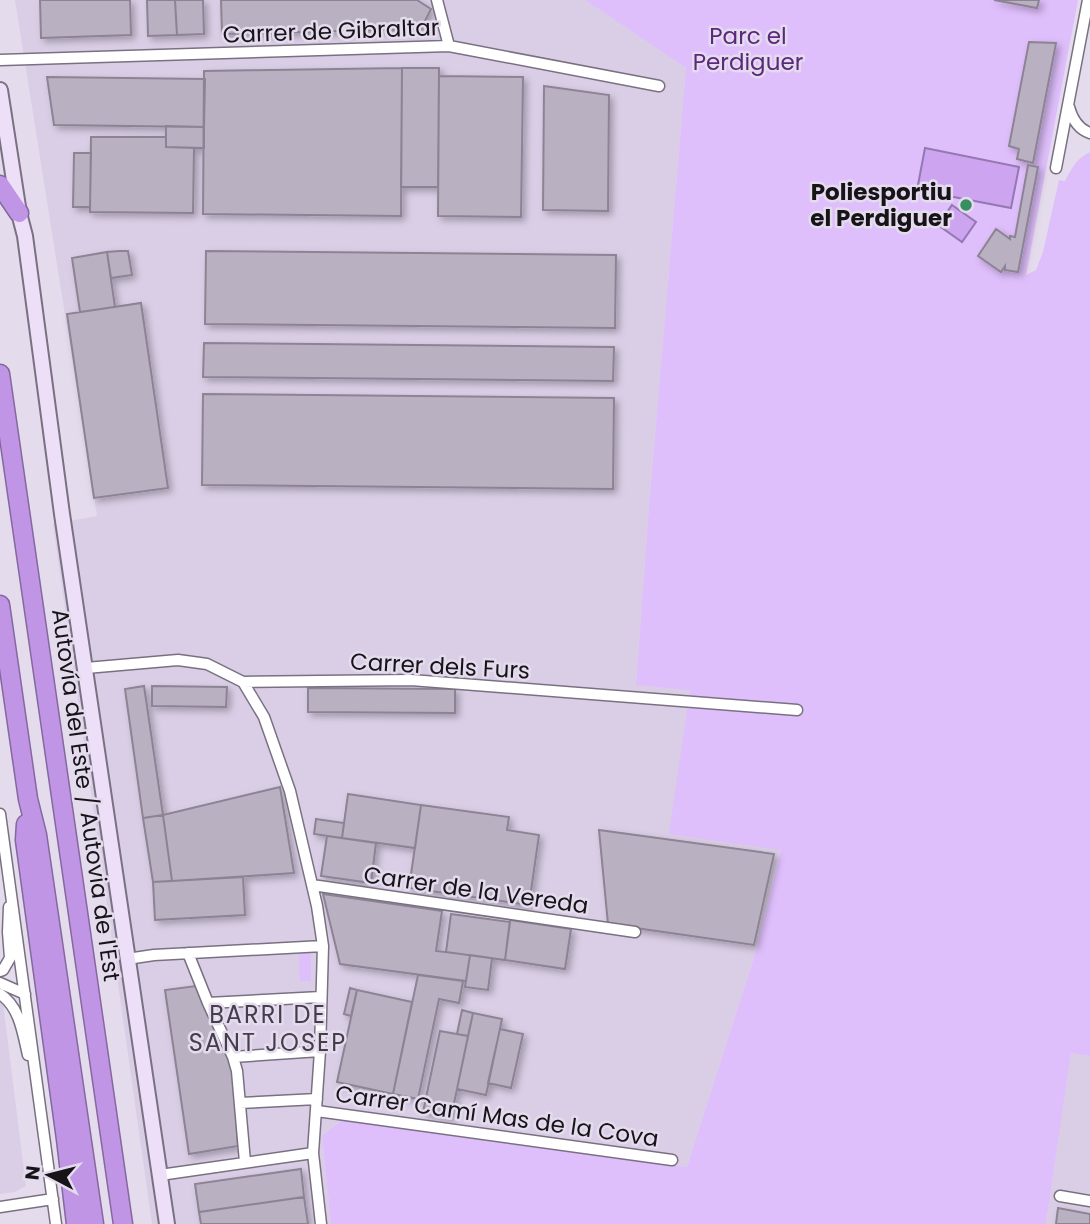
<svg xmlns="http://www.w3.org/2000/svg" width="1090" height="1224" font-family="Poppins,sans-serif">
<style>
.built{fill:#dacee6}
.green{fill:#debefb}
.water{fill:#cca4ef;stroke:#9578af;stroke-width:2}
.building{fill:#b9b0c1;stroke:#8c8494;stroke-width:2;filter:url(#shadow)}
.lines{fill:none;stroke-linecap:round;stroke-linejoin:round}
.street-casing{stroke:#797181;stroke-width:13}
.secondary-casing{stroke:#797181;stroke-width:18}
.highway-casing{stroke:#84689e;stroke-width:21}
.street{stroke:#fff;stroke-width:10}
.secondary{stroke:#ecdff7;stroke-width:14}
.highway{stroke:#c095e5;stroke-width:18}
.poi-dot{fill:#378e62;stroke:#e4dbed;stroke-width:2.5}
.labels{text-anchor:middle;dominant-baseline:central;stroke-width:5;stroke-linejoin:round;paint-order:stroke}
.street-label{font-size:23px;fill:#161319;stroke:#e4dbed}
.park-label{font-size:23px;fill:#5b287e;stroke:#e4dbed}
.poi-label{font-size:23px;font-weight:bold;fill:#161319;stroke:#e4dbed;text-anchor:end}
.neighbourhood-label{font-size:24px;letter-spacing:2px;fill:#443d4b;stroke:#e4dbed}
</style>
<defs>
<filter id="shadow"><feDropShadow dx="3.5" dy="3.5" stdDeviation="3.5" flood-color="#0004"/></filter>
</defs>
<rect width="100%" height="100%" fill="#e4dbed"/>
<path class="built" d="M15,0H585L686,68L648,519L636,685L690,689L781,849L756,951L687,1167L344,1118L322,1136L331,1224H152L53,524L97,516Z
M0,992L4,996V1011L26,1186L15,1192L0,1194Z
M1071,1053L1090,1056V1224H1046Z"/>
<path class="green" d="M585,0H1078L1026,275L1036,270L1043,252L1059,180L1065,181C1072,168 1076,159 1090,152V1056L1071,1053L1046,1224H331L322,1136L344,1118L687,1167L756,951L781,850L669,834L690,690L636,685L648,519L686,68Z
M309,952L311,954V981H300L299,953Z"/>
<path class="water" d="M925,148L1019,167L1011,208L917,190Z
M952,205L976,222L962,242L938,225Z"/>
<path class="building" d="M40,0H130L131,35L41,38Z
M147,0H175L177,35L148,36Z
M175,0H203L204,34L177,35Z
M221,0H417L431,9L421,29L222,34Z
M994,0H1039L1037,8Z
M1029,42L1056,43L1033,163L1017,159L1019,149L1009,146Z
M402,68L401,216L203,214L204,71Z
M402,68H439L438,187H401Z
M439,76L523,77L521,217L438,216Z
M47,77L205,79L204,127L54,125Z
M544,86L609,95L608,211L543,210Z
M166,126L204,127V148L166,147Z
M91,137H166V147L194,148L193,213L90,212Z
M74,153H91L90,207H73Z
M1028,165L1038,167L1018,272L1005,270V266L1001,272L978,256L996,229L1010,239V236L1015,237Z
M119,251H128L132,275L111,278L107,252Z
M206,251L616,255L615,328L205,324Z
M107,252L115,307L80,312L72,258Z
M141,303L168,488L94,498L67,314Z
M204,343L614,347L613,381L203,377Z
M203,394L614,398L613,489L202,485Z
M144,686L163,815L143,818L125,689Z
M152,686L227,687L226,707L152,706Z
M308,688L455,689V713L308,712Z
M280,787L294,873L172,881L163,815Z
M348,794L421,805L415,848L342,838Z
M421,805L509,817L507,830L539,835L529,905L409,888Z
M163,815L172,881L153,882L143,818Z
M316,819L344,823L342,838L314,834Z
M599,830L774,854L754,945L608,924Z
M327,836L376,843L371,883L321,876Z
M243,877L245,915L155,920L153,882Z
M323,894L442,911L436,951L470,955L466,981L340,964Z
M451,914L510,922L505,960L446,952Z
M510,920L571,929L565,969L505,960Z
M470,955L492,958L488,990L465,987Z
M418,975L463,981L459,1003L439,999L418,1099L393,1094Z
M196,986L233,1069L238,1146L189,1154L165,990Z
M350,988L357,990L351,1016L344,1014Z
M357,990L412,1002L393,1094L337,1082Z
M462,1010L473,1013L468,1036L457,1034Z
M473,1013L502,1019L486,1095L457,1089Z
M500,1029L523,1034L511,1088L488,1083Z
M440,1031L468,1036L451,1118L423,1112Z
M301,1169L304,1197L199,1212L195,1184Z
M304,1197L308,1224H201L199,1212Z
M1058,1208L1090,1214V1224H1056Z"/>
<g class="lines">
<defs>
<path id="street" d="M437,0L449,46
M0,60L449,46L659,86
M1069,107C1072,118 1078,129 1090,133
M1056,168L1088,0
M86,668L178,660L207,664L243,682L411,680L797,710
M243,682L264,717L290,791L317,906L323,946L320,1051L313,1153L321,1224
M0,814L56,1224
M312,885L635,932
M188,953L208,1003L233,1057L237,1071L245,1162
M127,959L154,955L323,946
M0,971L3,970L10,958L8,932L9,907
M0,983L25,994
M0,994C20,1007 23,1034 28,1055
M208,1003L321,997
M233,1057L320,1051
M240,1103L317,1099
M317,1111L672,1160
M160,1175L313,1153
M1060,1196L1090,1201
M0,1207L53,1199"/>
<path id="secondary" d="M0,90L19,213L25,236L62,514L167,1224"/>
<path id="highway" d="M0,185L19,213
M0,374L123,1224
M0,605L28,799L37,835L94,1224
M26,824L25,840L66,1139L76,1224"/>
</defs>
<use href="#street" class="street-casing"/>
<use href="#secondary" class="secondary-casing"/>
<use href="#highway" class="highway-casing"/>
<use href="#street" class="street"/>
<use href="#secondary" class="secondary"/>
<use href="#highway" class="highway"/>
</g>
<circle class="poi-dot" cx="966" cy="205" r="7"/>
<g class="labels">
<g class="street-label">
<text transform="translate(331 31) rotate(-2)">Carrer de Gibraltar</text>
<text transform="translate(440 666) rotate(3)">Carrer dels Furs</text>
<text transform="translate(86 795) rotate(82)">Autovía del Este / Autovia de l'Est</text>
<text transform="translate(476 890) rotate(8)">Carrer de la Vereda</text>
<text transform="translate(497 1116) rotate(8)">Carrer Camí Mas de la Cova</text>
</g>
<g class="park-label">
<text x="748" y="36">Parc el<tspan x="748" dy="26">Perdiguer</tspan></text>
</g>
<g class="poi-label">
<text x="952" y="192">Poliesportiu<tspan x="952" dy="26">el Perdiguer</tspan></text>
</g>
<g class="neighbourhood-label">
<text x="268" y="1014">BARRI DE<tspan x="268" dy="28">SANT JOSEP</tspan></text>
</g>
</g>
<g transform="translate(49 1175) rotate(277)" stroke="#e4dbed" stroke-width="5" paint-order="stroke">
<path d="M0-5L12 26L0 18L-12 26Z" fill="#161319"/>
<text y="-10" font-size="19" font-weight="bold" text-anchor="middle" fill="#161319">N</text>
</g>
</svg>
